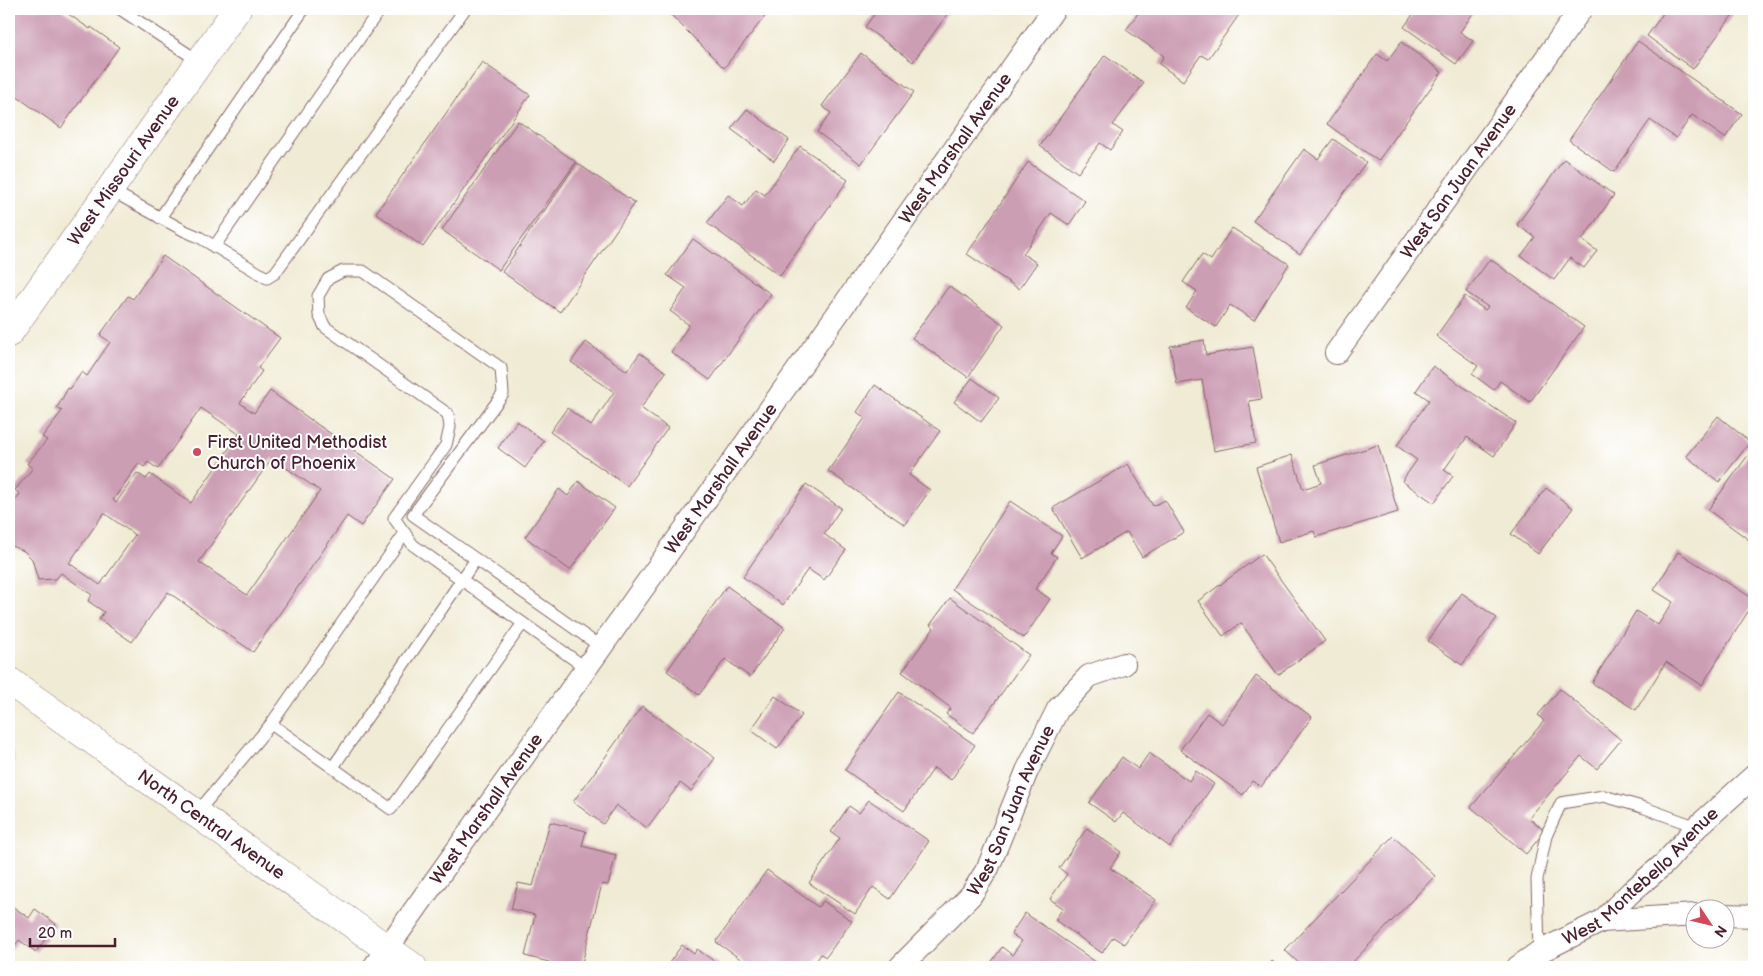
<svg xmlns="http://www.w3.org/2000/svg" width="1763" height="976" font-family="'Balsamiq Sans',sans-serif">
<style>
.building{fill:#cc9eb4;fill-rule:evenodd}
.lines{fill:none;stroke-linecap:round;stroke-linejoin:round}
.lane-casing{stroke:#846666;stroke-width:13}
.street-casing{stroke:#846666;stroke-width:24}
.secondary-casing{stroke:#846666;stroke-width:29}
.lane{stroke:#fff;stroke-width:11}
.street{stroke:#fff;stroke-width:22}
.secondary{stroke:#fff;stroke-width:28}
.poi-dot{fill:#d1495b;stroke:#fff;stroke-width:2}
.labels{text-anchor:middle;dominant-baseline:central;stroke-width:4;stroke-linejoin:round;paint-order:stroke}
.street-label{font-size:18px;fill:#4a1f2b;stroke:#fff}
.poi-label{font-size:18px;fill:#4a1f2b;stroke:#fff;text-anchor:start}
</style>
<rect width="100%" height="100%" fill="#fff"/>
<filter id="ink" filterUnits="userSpaceOnUse"><feTurbulence type="fractalNoise" baseFrequency=".02" numOctaves="2"/><feDisplacementMap in="SourceGraphic" scale="10" xChannelSelector="R" yChannelSelector="G"/><feConvolveMatrix kernelMatrix="1 2 1 2 8 2 1 2 1" color-interpolation-filters="sRGB"/></filter>
<filter id="wash" filterUnits="userSpaceOnUse"><feTurbulence type="fractalNoise" baseFrequency=".0096" numOctaves="4" result="noise"/><feDisplacementMap in="SourceGraphic" scale="20" xChannelSelector="R" yChannelSelector="G"/><feGaussianBlur stdDeviation="1.12" result="paint"/><feColorMatrix in="noise" values="0 0 0 0 0 0 0 0 0 0 0 0 0 0 0 0 0 1.4 0 .05"/><feComposite in="paint" operator="in"/></filter>
<g filter="url(#wash)">
<rect width="100%" height="100%" fill="#f0ebd4"/>
<g id="blocks">
<path class="building" d="M9,9H61L90,29L91,27L119,47L61,128L9,91Z
M672,9H771L724,68L669,13Z
M878,9H951L913,62L865,27Z
M1141,9H1243L1208,59L1201,55L1183,81L1159,64L1164,56L1126,30Z
M1417,9H1476L1460,32L1473,41L1456,64L1404,27Z
M1666,9H1737L1693,69L1647,36Z
M1745,9H1754V15Z
M1638,41L1742,114L1725,138L1692,115L1676,138L1650,120L1614,172L1569,140Z
M1401,42L1442,72L1378,161L1327,124L1377,54L1387,61Z
M861,53L914,92L861,164L817,132L831,113L822,106Z
M1105,55L1144,83L1113,125L1123,132L1110,150L1100,143L1078,173L1040,146Z
M482,62L530,95L423,247L376,213Z
M747,109L789,140L774,161L731,129Z
M518,121L576,162L499,270L442,230Z
M1333,139L1366,162L1300,254L1253,221L1304,149L1318,159Z
M800,146L848,180L780,276L707,223L728,195L743,206L756,189L765,195Z
M1564,159L1614,195L1582,240L1597,251L1584,268L1570,258L1554,280L1521,256L1535,237L1517,225Z
M1028,162L1085,201L1069,225L1051,213L1023,254L1037,263L1019,289L967,254Z
M577,163L635,203L560,312L502,272Z
M1232,228L1289,264L1254,320L1230,305L1216,327L1186,308L1197,291L1183,282L1202,254L1211,260Z
M693,239L771,294L710,380L671,352L689,325L670,311L686,288L667,275Z
M163,256L280,338L258,368L262,371L240,403L254,413L270,391L395,479L361,526L347,516L253,652L168,592L132,642L99,619L104,612L88,601L92,595L61,573L56,579L38,580L32,559L24,551L9,545V508L20,494L15,490L33,468L27,464L47,440L42,437L62,411L57,408L68,388L70,389L82,372L87,376L110,342L100,335L128,296L133,299ZM201,408L239,434L191,503L150,474L146,479L137,473L116,503L113,500L139,463L144,467L148,462L158,469ZM272,458L320,491L247,595L199,562ZM104,513L135,535L100,585L69,563Z
M1490,259L1584,327L1530,402L1500,381L1494,390L1472,374L1478,366L1436,336L1465,296L1485,310L1488,307L1466,292Z
M949,286L1004,325L968,377L912,338Z
M1204,340L1206,355L1253,347L1262,399L1249,401L1256,443L1214,451L1202,380L1177,384L1170,346Z
M586,342L627,371L640,353L666,372L641,408L668,428L627,486L550,432L567,408L591,426L614,392L571,362Z
M1433,366L1516,423L1494,456L1467,437L1444,470L1453,476L1434,503L1402,481L1417,460L1397,446L1429,400L1416,391Z
M972,378L999,398L981,422L954,402Z
M875,385L940,431L909,475L930,490L905,525L828,471L865,418L857,412Z
M1718,416L1750,442L1719,482L1686,456Z
M517,421L544,441L525,468L498,448Z
M1378,445L1398,512L1316,537L1314,531L1279,542L1256,467L1292,455L1303,489L1321,483L1315,465Z
M1754,447V539L1752,542L1708,510Z
M1128,464L1153,506L1165,500L1184,532L1142,557L1127,532L1082,558L1053,508Z
M578,481L615,508L570,570L525,537L559,489L568,496Z
M806,484L841,508L824,534L846,550L824,580L808,569L783,605L743,577Z
M1546,488L1573,508L1538,554L1511,534Z
M1010,501L1062,536L1051,553L1057,557L1035,589L1050,599L1024,638L952,589Z
M1678,552L1754,599V602L1702,685L1666,662L1636,710L1592,683L1636,611L1658,625L1673,602L1654,590Z
M1262,554L1325,641L1278,675L1241,623L1223,636L1198,601Z
M727,586L785,628L750,677L725,659L699,695L667,671Z
M1462,593L1497,618L1462,665L1428,641Z
M950,598L1029,655L973,733L946,714L951,708L902,672L934,628L930,625Z
M1256,676L1312,717L1261,787L1252,781L1243,795L1180,750L1207,713L1222,724Z
M1560,689L1621,740L1597,769L1581,756L1529,818L1545,831L1526,854L1471,807L1544,721L1538,715Z
M899,692L975,745L951,780L934,768L904,811L845,770Z
M775,696L802,715L777,749L751,730Z
M642,706L715,758L691,791L680,783L647,828L616,805L603,824L573,802Z
M9,751L14,754V763L9,759Z
M1149,753L1189,781L1196,771L1214,784L1170,847L1123,813L1116,822L1089,803L1122,757L1138,769Z
M869,800L929,841L890,899L873,887L855,914L809,883L840,838L831,832L849,806L859,813Z
M550,822L586,831L582,846L616,855L608,885L602,884L581,967H548L549,962L525,956L535,915L511,909L518,883L533,886Z
M1087,828L1121,852L1110,868L1156,900L1124,944L1113,937L1102,953L1055,920L1063,908L1050,899L1067,874L1059,868Z
M1393,836L1435,876L1348,967H1303L1285,950Z
M767,870L818,907L823,901L852,921L826,957L821,954L812,967H752L716,942Z
M9,904L29,918L35,909L56,924L36,952L19,940L9,954Z
M1025,913L1103,967H988L1002,947L1012,955L1022,941L1011,934Z
M682,945L694,954L697,949L722,967H666Z
M1272,961L1280,967H1268Z"/>
</g>
</g>
<g filter="url(#ink)">
<use href="#blocks" fill-opacity="0" stroke="#846666" stroke-width="1"/>
<g class="lines">
<defs>
<path id="lane" d="M120,9L200,62
M110,190L185,231L199,237L267,278L275,273L465,9
M160,218L304,9
M214,247L380,9
M586,668L413,545L394,518L446,445L450,427L448,414L325,327L319,315L318,296L328,279L343,271H363L501,368L503,394L413,515L601,647
M271,724L405,533
M333,767L476,559
M196,814L271,724L391,809L523,623
M1539,952L1537,879L1546,836L1561,803L1604,796L1645,808L1697,827"/>
<g id="street">
<path id="s1" d="M1336,353L1581,9"/>
<path d="M1726,915L1754,916"/>
<path d="M1602,921L1696,915"/>
<path id="s2" d="M374,967L1054,9"/>
<path id="s3" d="M900,967L971,895L988,868L1027,771L1058,709L1089,676L1124,664"/>
<path id="s4" d="M1518,967L1539,952L1602,921L1631,892L1665,863L1697,827L1754,776"/>
</g>
<g id="secondary">
<path id="s5" d="M9,333L237,9"/>
<path id="s6" d="M9,681L413,967"/>
</g>
</defs>
<use href="#lane" class="lane-casing"/>
<use href="#street" class="street-casing"/>
<use href="#secondary" class="secondary-casing"/>
<use href="#lane" class="lane"/>
<use href="#street" class="street"/>
<use href="#secondary" class="secondary"/>
</g>
</g>
<circle class="poi-dot" cx="197" cy="452" r="5"/>
<g class="labels">
<g class="street-label">
<text stroke="none"><textPath href="#s2" startOffset="1004">West Marshall Avenue</textPath></text>
<text stroke="none"><textPath href="#s5" startOffset="199">West Missouri Avenue</textPath></text>
<text stroke="none"><textPath href="#s1" startOffset="211">West San Juan Avenue</textPath></text>
<text stroke="none"><textPath href="#s2" startOffset="599">West Marshall Avenue</textPath></text>
<text stroke="none"><textPath href="#s2" startOffset="194">West Marshall Avenue</textPath></text>
<text stroke="none"><textPath href="#s3" startOffset="195">West San Juan Avenue</textPath></text>
<text stroke="none"><textPath href="#s6" startOffset="248">North Central Avenue</textPath></text>
<text stroke="none"><textPath href="#s4" startOffset="154">West Montebello Avenue</textPath></text>
</g>
<g class="poi-label">
<text x="207" y="442">First United Methodist<tspan x="207" dy="21">Church of Phoenix</tspan></text>
</g>
</g>
<rect width="1763" height="976" fill="none" stroke="#fff" stroke-width="30"/>
<g transform="translate(1710 924) rotate(125)"><circle r="24" fill="#ffffff" stroke="#b7a5aa"/>
<path d="M0-4L9 19L0 12L-9 19Z" fill="#d1495b"/>
<text y="-8" font-size="14" font-weight="bold" text-anchor="middle" fill="#4a1f2b">N</text>
</g>
<path d="M30 938v8h85v-8" fill="none" stroke="#4a1f2b" stroke-width="2.5"/>
<text x="38" y="938" font-size="15" fill="#4a1f2b" stroke="#ffffff" stroke-width="4" paint-order="stroke">20 m</text>
</svg>
